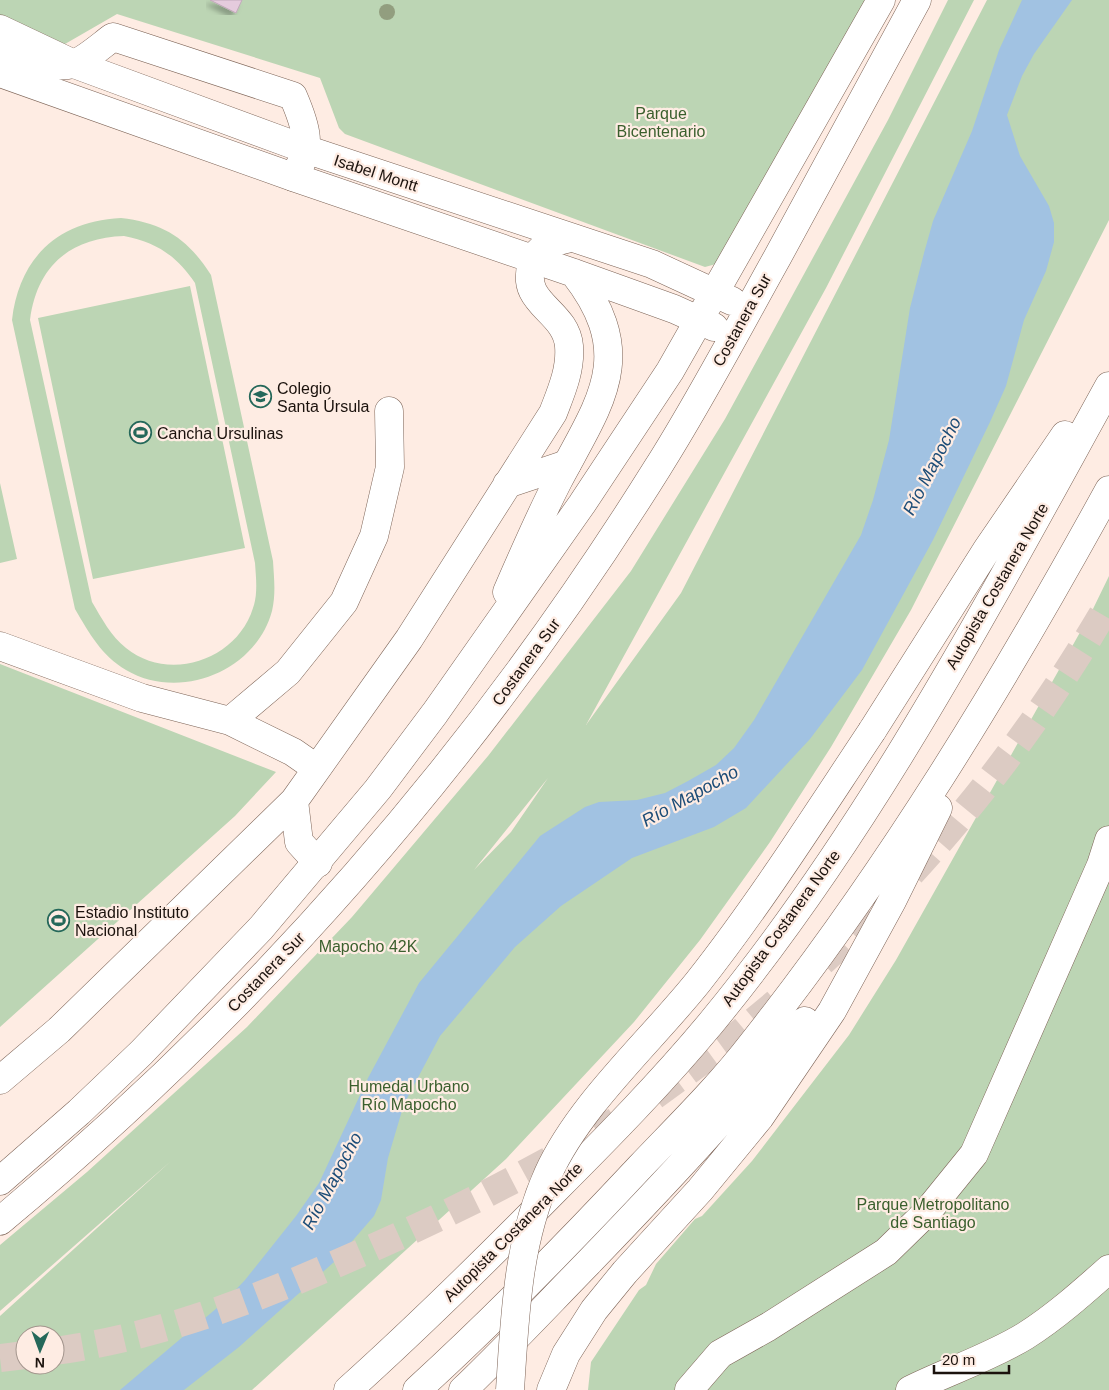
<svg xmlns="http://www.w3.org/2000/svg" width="1109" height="1390" font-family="Helvetica,sans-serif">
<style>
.green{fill:#bcd5b4;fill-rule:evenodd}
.water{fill:#a1c2e2}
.building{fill:#e5cbdd;stroke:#c2a9bb;filter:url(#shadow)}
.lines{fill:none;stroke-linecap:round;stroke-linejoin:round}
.highway-tunnel{stroke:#dccbc3;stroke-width:28;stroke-dasharray:28 14;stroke-linecap:butt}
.minor-casing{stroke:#7d6457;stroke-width:29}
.major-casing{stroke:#7d6457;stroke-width:29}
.highway-casing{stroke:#7d6457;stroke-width:29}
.minor{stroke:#fff;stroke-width:28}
.major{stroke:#fff;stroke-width:28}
.highway{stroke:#fff;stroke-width:28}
.highway-bridge-casing{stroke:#7d6457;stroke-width:29;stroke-linecap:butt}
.highway-bridge{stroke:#fff;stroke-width:28}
.tree{fill:#929e7f}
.labels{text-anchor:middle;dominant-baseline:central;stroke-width:4.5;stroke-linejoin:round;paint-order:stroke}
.park-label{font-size:16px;fill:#3a5f2d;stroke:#feece3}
.street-label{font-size:16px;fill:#1b120d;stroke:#feece3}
.poi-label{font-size:16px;fill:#1b120d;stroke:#feece3;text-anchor:start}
.water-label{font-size:18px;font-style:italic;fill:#1c4c77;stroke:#feece3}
</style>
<defs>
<filter id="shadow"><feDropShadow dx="-4.5" dy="4.5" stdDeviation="2.5" flood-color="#0004"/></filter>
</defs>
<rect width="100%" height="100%" fill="#feece3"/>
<path class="green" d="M0,0H870L716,264L705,267L345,134L339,128L320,78L117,14L65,44L3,20L0,18Z
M948,0H974L826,288L586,725L681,593L987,0H1109V220L911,610L831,747L770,842L700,940L634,1022L506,1159L252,1390H0V1316L171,1161L0,1311V1245L87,1172L247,1027L352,917L488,756L631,571L725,419L888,120ZM548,778L511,832L474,870ZM25,1335H55V1365H25Z
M121,218C164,223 188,239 211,275L273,561C274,578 276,594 272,611C256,671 180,702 126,670C102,656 89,633 75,609L12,320C19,258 58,221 121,218ZM124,236C156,242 177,256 195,283L255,563C256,578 258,594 253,608C237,660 169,683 126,648C111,636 102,619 92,602L30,320C37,266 70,238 124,236Z
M190,286L245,548L93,579L38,318Z
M0,483L17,559L0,563Z
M1109,576V1390H588L591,1362L639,1290L646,1285L656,1264L695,1219L702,1216L752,1161L849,1035L896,960L1092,611Z
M0,664L276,772L235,816L0,1027Z"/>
<path class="water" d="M1022,0H1072L1034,54L1022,76L1007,115L1020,156L1049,206L1054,223V242L1046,271L1024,320L1006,386L990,422L933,540L862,670L810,739L746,808L714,827L632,858L561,906L515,947L440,1036L404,1104L388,1158L381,1200L374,1216L334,1262L239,1347L184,1390H120L224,1302L245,1280L296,1216L319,1183L368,1078L419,983L540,836L585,807L599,802L637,800L665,793L688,781L716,765L734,748L754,720L861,535L873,500L889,440L910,308L924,253L933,221L972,131L999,50Z"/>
<path class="building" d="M210,0H242L236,13Z"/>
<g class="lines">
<path class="highway-tunnel" d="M822,962C936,858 1032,736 1109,603
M654,1096L740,1033L777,1002
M55,1351C163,1336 262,1297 361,1253C449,1214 534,1172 616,1121
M0,1358L25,1355"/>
<defs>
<path id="minor" d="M0,48C22,56 50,70 73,64C84,61 103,44 113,37L293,96C306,126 314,148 293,177
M507,484L567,464
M0,646L142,698L230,721L293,752L316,768
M230,721L288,672L344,602L374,536L390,467L389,411
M294,801L299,842L318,863
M0,1080L59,1030L294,801L409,639L553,413C561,392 571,370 569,346C566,310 519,304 532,264C539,244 553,242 571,238
M689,1390L720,1354L768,1327L886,1252L927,1212L974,1154L1101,865L1109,840
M910,1390C948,1371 989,1358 1025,1336C1055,1317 1082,1293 1109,1269"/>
<path id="major" d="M0,29L74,64L305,149L652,264L732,301
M0,73L293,177L574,273L674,309L714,327
M507,592C523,555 539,518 558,481C599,403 639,356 574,273
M0,1181L79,1112L141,1053L261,928L378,789L435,713L582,504L670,371L881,0
M0,1221C259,1006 480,752 658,467C701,399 738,328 777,258C823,172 870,86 917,0"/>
<path id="highway" d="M872,731L986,551L1065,435
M348,1390C419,1326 487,1259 554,1191C608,1137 662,1082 711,1023C870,830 988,605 1109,386
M417,1390C495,1319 568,1244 640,1167C678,1127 718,1088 752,1044C889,871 1003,683 1109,490
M463,1390C506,1349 546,1306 588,1263C663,1185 738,1106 805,1021
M551,1390L566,1354L594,1310L625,1272L700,1190L760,1117L832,1011L892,901L938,808"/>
</defs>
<use href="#minor" class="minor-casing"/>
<use href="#major" class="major-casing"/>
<use href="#highway" class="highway-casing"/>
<use href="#minor" class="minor"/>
<use href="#major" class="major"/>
<use href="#highway" class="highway"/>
<defs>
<path id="highway-bridge" d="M510,1390C515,1316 517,1243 548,1174C579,1105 650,1042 698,982C761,902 816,815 872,731"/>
</defs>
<use href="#highway-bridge" class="highway-bridge-casing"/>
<use href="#highway-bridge" class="highway-bridge"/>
</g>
<circle class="tree" cx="387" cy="12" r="8"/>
<defs>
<symbol id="school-ring" viewBox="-11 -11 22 22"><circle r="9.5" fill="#feece3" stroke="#25685a" stroke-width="1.5"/><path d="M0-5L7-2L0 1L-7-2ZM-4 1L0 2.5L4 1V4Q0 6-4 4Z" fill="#25685a"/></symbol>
<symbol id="stadium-ring" viewBox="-11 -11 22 22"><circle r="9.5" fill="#feece3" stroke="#25685a" stroke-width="1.5"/><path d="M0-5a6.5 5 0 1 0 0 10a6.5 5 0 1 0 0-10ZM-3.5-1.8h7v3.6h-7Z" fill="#25685a"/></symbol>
</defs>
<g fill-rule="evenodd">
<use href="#school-ring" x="248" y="384" width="25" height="25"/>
<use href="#stadium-ring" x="128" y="420" width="25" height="25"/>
<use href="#stadium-ring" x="46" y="908" width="25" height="25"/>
</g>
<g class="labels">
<g class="park-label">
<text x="661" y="113">Parque<tspan x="661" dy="18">Bicentenario</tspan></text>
<text x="368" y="946">Mapocho 42K</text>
<text x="409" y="1086">Humedal Urbano<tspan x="409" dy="18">Río Mapocho</tspan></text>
<text x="933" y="1204">Parque Metropolitano<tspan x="933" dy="18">de Santiago</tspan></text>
</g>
<g class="street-label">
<text transform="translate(376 173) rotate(18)">Isabel Montt</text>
<text transform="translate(742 320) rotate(-61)">Costanera Sur</text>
<text transform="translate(997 586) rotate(-60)">Autopista Costanera Norte</text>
<text transform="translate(526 662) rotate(-54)">Costanera Sur</text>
<text transform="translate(781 928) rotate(-54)">Autopista Costanera Norte</text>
<text transform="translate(266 972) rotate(-46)">Costanera Sur</text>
<text transform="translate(513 1232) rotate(-45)">Autopista Costanera Norte</text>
</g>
<g class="poi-label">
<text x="277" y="388">Colegio<tspan x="277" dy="18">Santa Úrsula</tspan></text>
<text x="157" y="433">Cancha Ursulinas</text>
<text x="75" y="912">Estadio Instituto<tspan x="75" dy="18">Nacional</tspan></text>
</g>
<g class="water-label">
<text transform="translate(932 466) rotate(-63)">Río Mapocho</text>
<text transform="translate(690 796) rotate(-29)">Río Mapocho</text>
<text transform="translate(332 1181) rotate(-62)">Río Mapocho</text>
</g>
</g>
<g transform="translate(40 1350) rotate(181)"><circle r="24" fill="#feece3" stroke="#a3958d"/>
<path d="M0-4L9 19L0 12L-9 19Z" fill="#25685a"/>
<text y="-8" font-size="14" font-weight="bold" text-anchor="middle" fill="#1b120d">N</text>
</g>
<path d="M934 1365v8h75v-8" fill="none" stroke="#1b120d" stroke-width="2.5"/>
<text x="942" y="1365" font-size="15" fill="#1b120d" stroke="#feece3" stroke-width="4" paint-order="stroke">20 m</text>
</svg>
